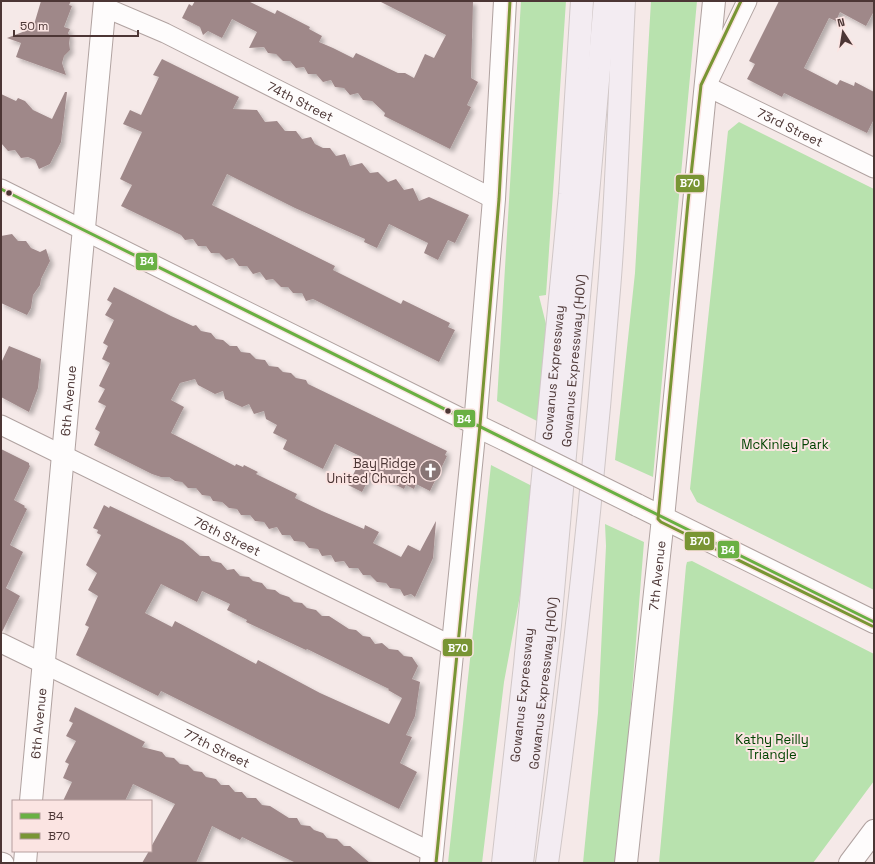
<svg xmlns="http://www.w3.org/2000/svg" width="875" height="864" font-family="'Space Grotesk',sans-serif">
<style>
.green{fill:#b8e2ae}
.building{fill:#9f8889;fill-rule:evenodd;filter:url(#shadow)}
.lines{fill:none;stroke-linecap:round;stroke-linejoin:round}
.minor-casing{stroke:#b0a2a0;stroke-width:21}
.tertiary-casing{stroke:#b0a2a0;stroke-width:24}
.secondary-casing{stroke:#b0a2a0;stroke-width:24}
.motorway-casing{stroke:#d0c7c7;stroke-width:24}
.minor{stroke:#fefcfc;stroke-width:19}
.tertiary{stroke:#fefcfc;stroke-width:22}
.secondary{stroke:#fefcfc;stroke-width:22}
.motorway{stroke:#f3ecf2;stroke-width:22}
.secondary-bridge-casing{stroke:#b0a2a0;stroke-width:24;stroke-linecap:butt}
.secondary-bridge{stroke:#fefcfc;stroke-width:22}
.bus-1-casing{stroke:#fbe4e2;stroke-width:6}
.bus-2-casing{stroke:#fbe4e2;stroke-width:6}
.bus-1{stroke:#69b043;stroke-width:3}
.bus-2{stroke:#799534;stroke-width:3}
.bus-dot{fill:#4c3635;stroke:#fbe4e2;stroke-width:1.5}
.labels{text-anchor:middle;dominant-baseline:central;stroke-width:4;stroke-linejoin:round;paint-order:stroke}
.street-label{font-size:13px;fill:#4c3635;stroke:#fbe4e2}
.park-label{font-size:13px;fill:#004300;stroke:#fbe4e2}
.poi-label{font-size:13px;fill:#4c3635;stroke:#fbe4e2;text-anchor:end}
.line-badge{stroke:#fbe4e2;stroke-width:1.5}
.badge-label{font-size:11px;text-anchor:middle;font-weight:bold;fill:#fff}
</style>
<defs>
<filter id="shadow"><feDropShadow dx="3.5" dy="3.5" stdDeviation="2" flood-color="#0004"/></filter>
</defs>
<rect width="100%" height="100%" fill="#f5e9e8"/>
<path class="green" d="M521,1H566L546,295L539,296L546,324L539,422L497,401Z
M651,1H697L653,477L615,460L635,273Z
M739,122L874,189V590L697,502L690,489L728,131Z
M491,465L532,486L523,579L504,682L482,863H448Z
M605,524L644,542L626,766L617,863H583L598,713L606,546Z
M692,561L874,654V781L813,863H659L686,566L687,562Z"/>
<path class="building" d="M41,1H71L69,5L72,6L64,27L70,29L68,33L70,37L69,43L70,50L64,56L62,63L66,75L16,57L21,43L7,38L33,28Z
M195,1H248L275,14L277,10L310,27L309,29L322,36L319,42L333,48L353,58L356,53L398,73H405L414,78L425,54L434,58L446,35L379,1H473L471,78L478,82L467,105L471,107L450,149L384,116L385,113L372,101L363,100L358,93L350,95L344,88L335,87L331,80L323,82L316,74H308L304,67L296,68L290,61H283L276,54L268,53L264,47L249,48L257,32L232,19L222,38L208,31L203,35L200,27L182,18L189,4L192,6Z
M779,1H874V11L866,26L840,12L836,21L829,18L804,68L837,85L840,80L854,86L855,82L874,92V119L867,133L784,93L782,97L747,79L755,64L749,61Z
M162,59L239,97L233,109L257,110L265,122L277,121L285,131H296L302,139L311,137L315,144L323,148H330L336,156L345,154L350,166L362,163L370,173L378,172L388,182L396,179L404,190L413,188L419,201L429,197L469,215L455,243L448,240L438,260L424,253L428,243L389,224L377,248L364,242L365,239L295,208L227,174L212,205L335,266L333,270L401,304L403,300L450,323L448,327L455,330L439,362L313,299L306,301L302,293H293L288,287H281L273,279L266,280L260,272L253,274L247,266H239L233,258L226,260L219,253H211L206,246H198L193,239L185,240L181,235L121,206L132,185L120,179L142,132L123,124L130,110L141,115L159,77L153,75Z
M65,92H67L61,142L50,164L39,169L35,160L28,157L21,158L15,150L8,151L1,143V94L16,101L18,98L25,101L33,110L52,119Z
M12,234L18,241H26L31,248L40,252L46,249L50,261L41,279L40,285L33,295L31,308L27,315L1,303V236Z
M114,287L171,316L193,326L196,325L201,331L211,333L216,339L223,340L230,346H237L241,352L250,353L256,359L265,360L269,366L278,367L283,372L291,373L296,378L306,380L308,384L447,451L445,455L447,456L430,491L416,484L414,489L406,485L404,489L372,473L362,492L348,485L362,457L335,444L323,469L283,449L287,440L273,433L277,425L266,419L264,411L254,414L249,404L242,407L225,399L223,391L215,394L198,385L195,379L180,383L171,400L184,407L171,433L235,466L236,464L243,467L244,465L258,472L256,474L297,494L295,498L322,511L364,529L365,525L379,532L373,543L401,557L408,545L420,551L436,521L433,558L415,597L411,594L404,596L400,589L390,588L386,583L377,582L370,575H363L358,568H349L344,561L335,562L331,555L322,556L318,549L309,548L304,542L294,541L290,535H282L277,527L269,529L264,522L255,521L250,515H241L237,509L229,508L222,502L213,501L210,496L202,495L196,488H188L182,482L175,481L169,477H161L152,474L94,445L100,432L95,429L106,406L98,402L105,389L99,386L110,363L102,359L108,346L103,343L114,320L105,315L112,303L107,300Z
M9,346L41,359L38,388L29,412L1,397V363Z
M1,449L29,463V465L30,466L14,500L25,506L24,507L27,509L10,545L23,552L6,588L20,596L2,632Z
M104,505L109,508L110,506L183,541L200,556H209L212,561L221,563L227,570L234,569L240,576L249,577L253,581L262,583L267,589L275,590L280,594L289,597L294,602L302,603L307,608L316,610L322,616H329L349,629L356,630L363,636L370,637L375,644L382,643L389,649L398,650L404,656L412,657L418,666L412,679L420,682L415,716L406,735L412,737L400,763L417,772L399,809L161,691L158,696L76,655L89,627L85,625L98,596L88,590L97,573L86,565L101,535L97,533L98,530L93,528ZM161,584L197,602L202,591L230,604L227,610L247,620L246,622L306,650L307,649L389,689L388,690L402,698L389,724L320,693L258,660L256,664L175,621L172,627L145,613Z
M75,707L145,742L142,747L162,752L166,757L174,758L180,764L188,765L194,771L202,772L206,777L216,779L221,785H229L235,792H242L247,798H256L262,805L270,806L289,818H297L301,825L310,826L314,830L323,833L327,838L337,839L344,846H350L370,863H296L242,837L240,840L212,826L196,863H142L149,851H151V847L175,804L133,784L125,801H63L72,782L63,778L69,764L65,762L76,741L66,736L73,723L69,721Z"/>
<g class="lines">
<defs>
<g id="minor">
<path id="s1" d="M747,1L706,86L874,168"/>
<path id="s2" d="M104,7L165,33L494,199"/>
<path d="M1,189L475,425"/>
<path id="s3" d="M1,425L454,647"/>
<path id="s4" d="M1,643L433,853"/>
<path d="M1,862L4,863"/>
</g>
<g id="tertiary">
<path id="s5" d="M31,801L105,1"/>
<path d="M25,863L26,851"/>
</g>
<g id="secondary">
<path d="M475,425L506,440"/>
<path d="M637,505L874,622"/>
<path d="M431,863L475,425L494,199L505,1"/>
<path id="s6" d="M626,863L663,518L714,1"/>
<path d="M850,863L874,831"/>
</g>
<g id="motorway">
<path id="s7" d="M503,863L525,665L570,194L582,1"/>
<path id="s8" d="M522,863L550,625L605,1"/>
<path d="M547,863C573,676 593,489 608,301C617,202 619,100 624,1"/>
</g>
</defs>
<use href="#minor" class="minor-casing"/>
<use href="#tertiary" class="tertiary-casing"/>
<use href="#secondary" class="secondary-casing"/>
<use href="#motorway" class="motorway-casing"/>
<use href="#minor" class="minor"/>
<use href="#tertiary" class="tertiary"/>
<use href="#secondary" class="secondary"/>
<use href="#motorway" class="motorway"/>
<defs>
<path id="secondary-bridge" d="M506,440L637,505"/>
</defs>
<use href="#secondary-bridge" class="secondary-bridge-casing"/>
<use href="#secondary-bridge" class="secondary-bridge"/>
<defs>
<path id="bus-1" d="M1,189L874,622"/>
<path id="bus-2" d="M741,1L701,85L688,202L658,519L661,522L872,626
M436,863L480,425L499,199L510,1"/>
</defs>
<use href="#bus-1" class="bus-1-casing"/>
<use href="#bus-2" class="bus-2-casing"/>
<use href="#bus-1" class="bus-1"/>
<use href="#bus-2" class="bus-2"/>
</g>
<defs>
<symbol id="church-disc" viewBox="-11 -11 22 22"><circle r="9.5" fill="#877574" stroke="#fbe4e2"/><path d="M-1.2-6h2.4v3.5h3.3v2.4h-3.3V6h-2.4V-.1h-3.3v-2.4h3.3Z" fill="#fff"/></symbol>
</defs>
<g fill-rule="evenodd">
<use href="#church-disc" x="418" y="458" width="25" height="25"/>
</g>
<g class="bus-dot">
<circle cx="9" cy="193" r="3.5"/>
<circle cx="448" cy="411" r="3.5"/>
</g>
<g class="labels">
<g class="street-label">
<text stroke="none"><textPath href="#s2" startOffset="218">74th Street</textPath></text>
<text stroke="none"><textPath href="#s1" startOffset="188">73rd Street</textPath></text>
<text stroke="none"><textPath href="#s8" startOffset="505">Gowanus Expressway (HOV)</textPath></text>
<text stroke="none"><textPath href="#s7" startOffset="493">Gowanus Expressway</textPath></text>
<text stroke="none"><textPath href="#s5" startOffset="402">6th Avenue</textPath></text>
<text stroke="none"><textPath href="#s3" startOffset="252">76th Street</textPath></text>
<text stroke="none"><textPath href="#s6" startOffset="289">7th Avenue</textPath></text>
<text stroke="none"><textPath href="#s8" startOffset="181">Gowanus Expressway (HOV)</textPath></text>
<text stroke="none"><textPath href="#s7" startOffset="169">Gowanus Expressway</textPath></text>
<text stroke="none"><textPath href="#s5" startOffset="78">6th Avenue</textPath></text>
<text stroke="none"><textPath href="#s4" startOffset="240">77th Street</textPath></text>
</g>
<g class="park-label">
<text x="785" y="444">McKinley Park</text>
<text x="772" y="739">Kathy Reilly<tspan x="772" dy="15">Triangle</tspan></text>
</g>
<g class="poi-label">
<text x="416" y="463">Bay Ridge<tspan x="416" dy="15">United Church</tspan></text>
</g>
</g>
<g class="line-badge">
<rect x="675" y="174" width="30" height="19" rx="4" fill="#799534"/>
<rect x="135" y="252" width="23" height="19" rx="4" fill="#69b043"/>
<rect x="453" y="409" width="23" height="19" rx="4" fill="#69b043"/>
<rect x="684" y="531" width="31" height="20" rx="4" fill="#799534"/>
<rect x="717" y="540" width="23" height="19" rx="4" fill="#69b043"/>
<rect x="442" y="638" width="31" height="19" rx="4" fill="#799534"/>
</g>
<g class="badge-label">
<text x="690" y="187">B70</text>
<text x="147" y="265">B4</text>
<text x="464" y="423">B4</text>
<text x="700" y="545">B70</text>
<text x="728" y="554">B4</text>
<text x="458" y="652">B70</text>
</g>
<rect width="875" height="864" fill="none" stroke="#4c3635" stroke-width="4"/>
<rect x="12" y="800" width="140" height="52" fill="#fbe4e2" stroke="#b59e9d"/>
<rect x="20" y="813" width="20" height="6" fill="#69b043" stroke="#b59e9d"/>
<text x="48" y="820" font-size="12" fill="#4c3635">B4</text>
<rect x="20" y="833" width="20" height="6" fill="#799534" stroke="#b59e9d"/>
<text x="48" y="840" font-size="12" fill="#4c3635">B70</text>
<g transform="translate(843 32) rotate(348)" stroke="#fbe4e2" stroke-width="3" paint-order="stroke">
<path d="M0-3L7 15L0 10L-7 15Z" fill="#4c3635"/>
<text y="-6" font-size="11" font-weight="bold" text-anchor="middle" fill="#4c3635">N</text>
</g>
<path d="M14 30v6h124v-6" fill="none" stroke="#4c3635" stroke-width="2"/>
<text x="20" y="30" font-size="12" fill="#4c3635" stroke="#fbe4e2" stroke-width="3" paint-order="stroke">50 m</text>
</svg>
